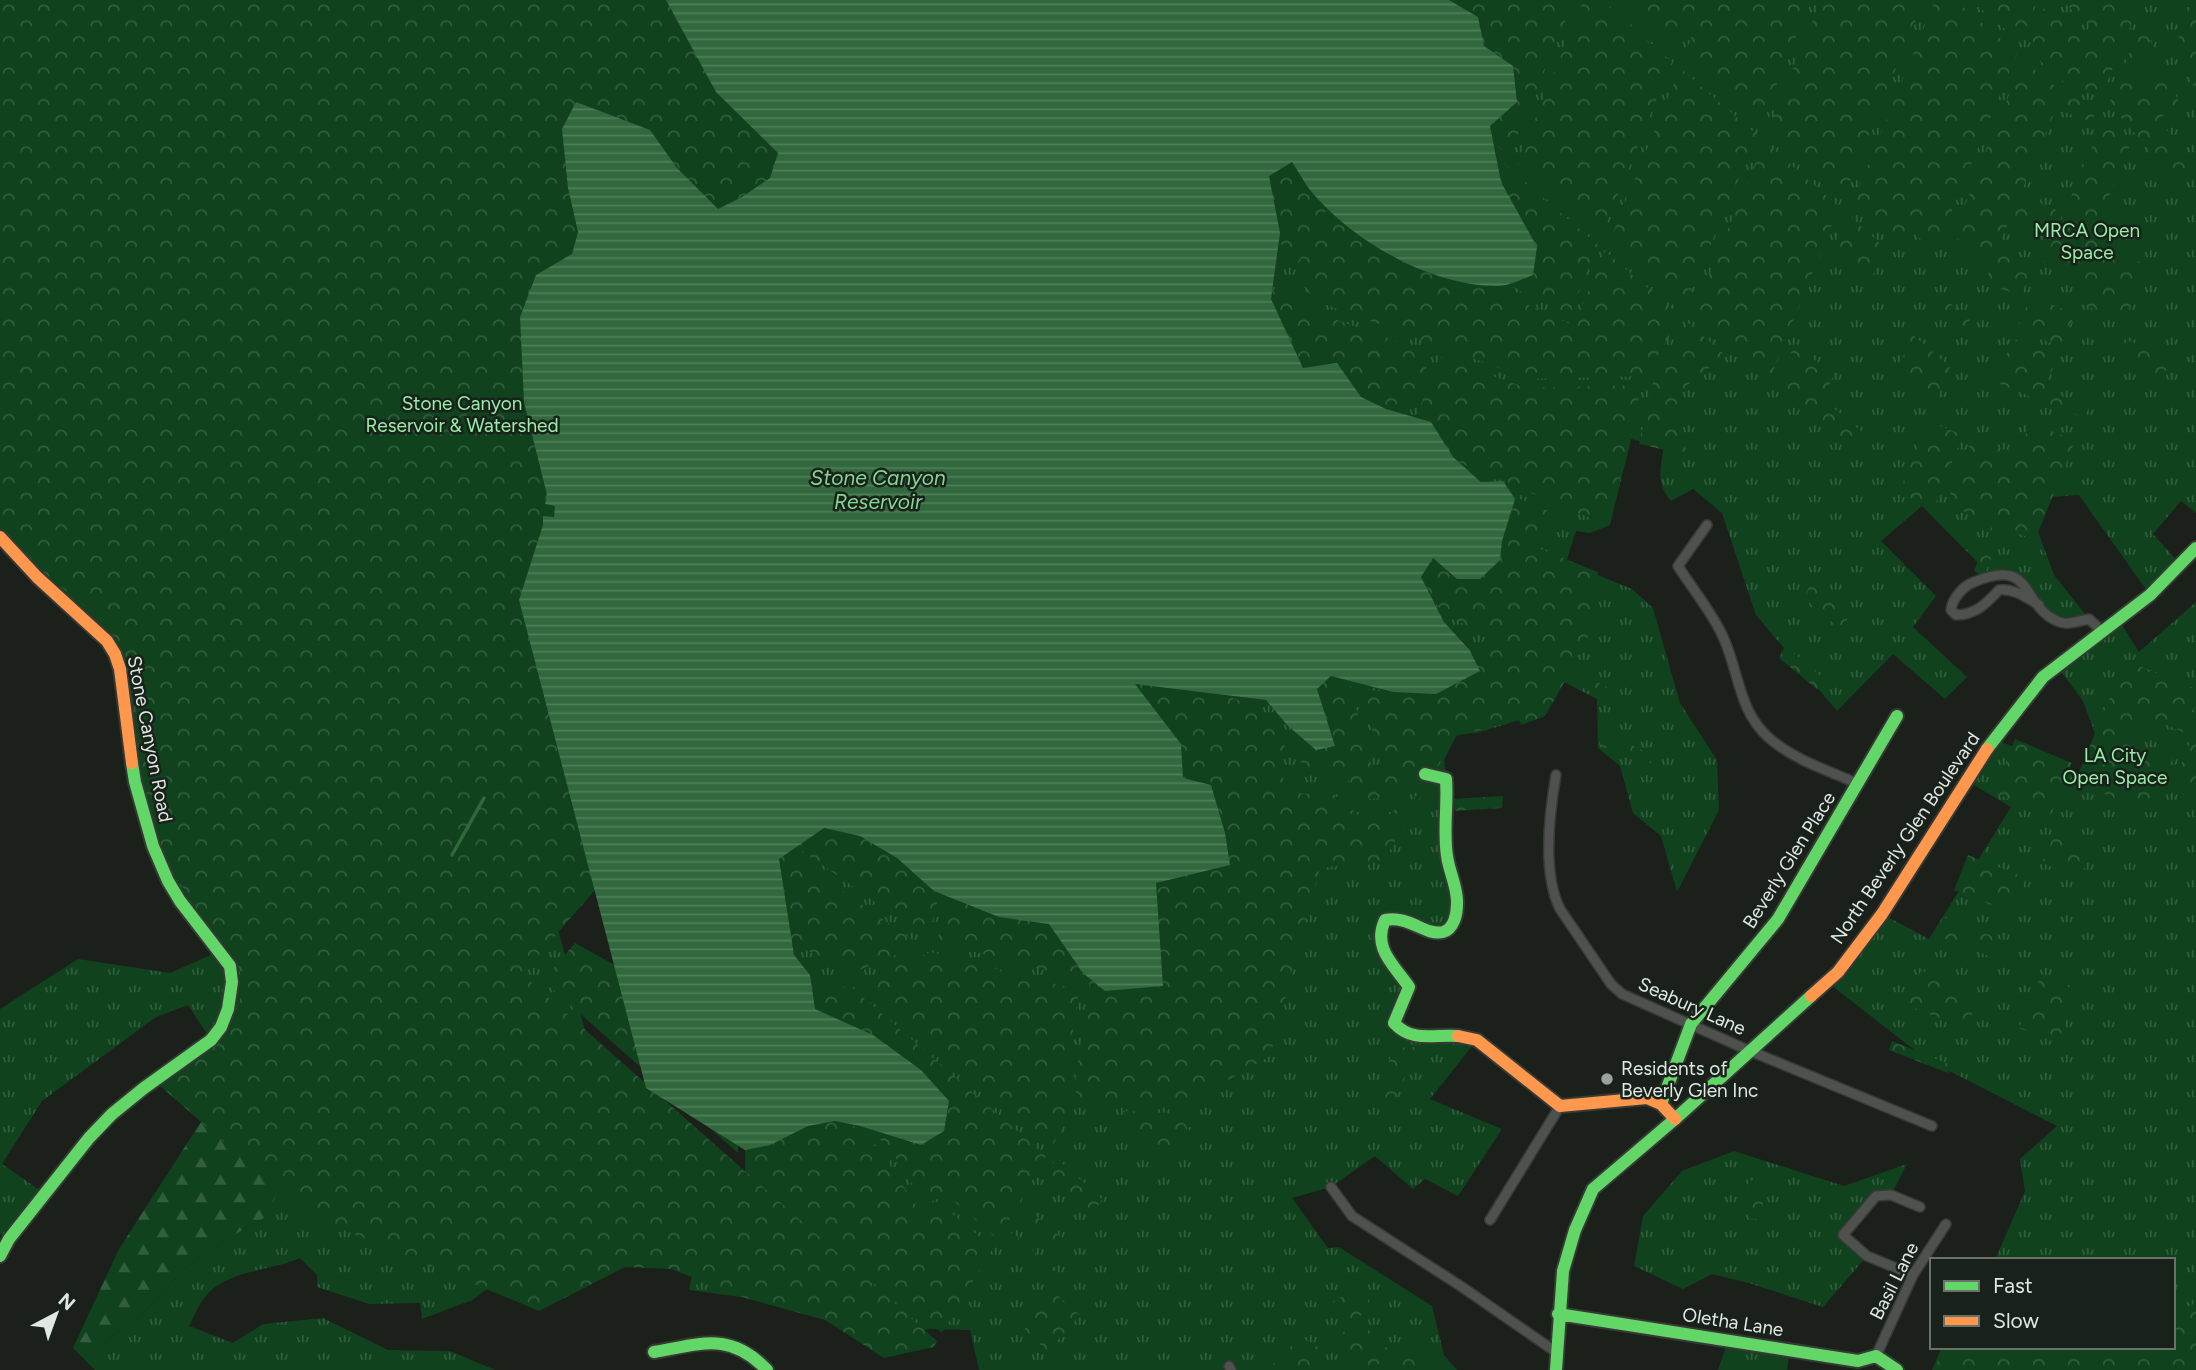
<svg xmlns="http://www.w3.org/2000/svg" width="2196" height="1370" font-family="Figtree,sans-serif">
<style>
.grass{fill:url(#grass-tufts)}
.forest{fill:url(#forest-firs)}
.park{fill:url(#park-crowns)}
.water{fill:url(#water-rules)}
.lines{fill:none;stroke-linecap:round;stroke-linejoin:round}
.stream{stroke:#31683d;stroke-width:3.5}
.street-casing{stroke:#363936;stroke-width:12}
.fast-casing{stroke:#363936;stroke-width:16}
.slow-casing{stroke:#363936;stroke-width:16}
.street{stroke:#4e514e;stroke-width:9}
.fast{stroke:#63d668;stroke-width:12}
.slow{stroke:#ff974d;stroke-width:12}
.poi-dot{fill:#9ca19c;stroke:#19221a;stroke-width:2.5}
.labels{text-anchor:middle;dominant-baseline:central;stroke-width:5;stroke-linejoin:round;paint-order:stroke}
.park-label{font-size:19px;fill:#98eda8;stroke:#19221a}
.street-label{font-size:19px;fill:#e1e7e2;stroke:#19221a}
.poi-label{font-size:19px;fill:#e1e7e2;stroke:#19221a;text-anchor:start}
.water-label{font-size:21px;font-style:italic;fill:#82d792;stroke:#19221a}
</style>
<defs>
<pattern id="grass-tufts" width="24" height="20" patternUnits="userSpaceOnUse" patternTransform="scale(1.75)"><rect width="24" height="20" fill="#10421e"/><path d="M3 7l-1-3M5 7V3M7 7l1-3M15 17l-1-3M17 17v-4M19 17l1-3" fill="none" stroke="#325d3e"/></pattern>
<pattern id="forest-firs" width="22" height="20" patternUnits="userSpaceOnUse" patternTransform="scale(1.75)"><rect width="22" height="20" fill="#10421e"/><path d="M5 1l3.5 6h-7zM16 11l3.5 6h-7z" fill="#325d3e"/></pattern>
<pattern id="park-crowns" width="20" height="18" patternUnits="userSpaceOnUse" patternTransform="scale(1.75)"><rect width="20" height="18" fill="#10421e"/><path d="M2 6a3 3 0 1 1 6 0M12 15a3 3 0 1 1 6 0" fill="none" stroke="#325d3e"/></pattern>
<pattern id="water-rules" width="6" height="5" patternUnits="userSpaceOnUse" patternTransform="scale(1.75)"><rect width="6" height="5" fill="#31683d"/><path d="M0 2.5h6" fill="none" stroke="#4f7e59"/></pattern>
</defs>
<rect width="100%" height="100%" fill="#1b201b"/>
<path class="grass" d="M1449,0H2196V513L2181,501L2153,534L2180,564L2150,595L2079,495L2026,499L2054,575L2089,619L2056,621L2018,579L1990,575L1922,506L1881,541L1936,596L1913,627L1967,677L1945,699L1893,654L1837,711L1756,615L1722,513L1693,489L1671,501C1656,483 1660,469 1664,447L1631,439L1610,525L1590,533L1576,531L1566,562L1632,589L1653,608L1680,703L1717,760L1719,810L1677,892L1661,836L1633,813L1620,766L1598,748L1597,699L1560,680L1542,713L1477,733L1457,734L1444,760L1449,797L1446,819L1455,889L1446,930L1395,917L1378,931L1409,987L1398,1011L1403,1033L1477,1040L1430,1099L1502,1129L1458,1196L1425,1179L1413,1189L1375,1156L1331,1187L1292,1198L1328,1248L1339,1247L1432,1306L1444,1355L1457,1370H979L970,1330L930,1329L859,1339L826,1318L770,1301L689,1290L697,1250L527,1261L472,1300L422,1319L420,1303L369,1304L317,1287V1275L300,1258C271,1271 226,1270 205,1297C198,1305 194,1317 189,1326L233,1343L263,1324L323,1318L388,1350L450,1351L495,1370H95L83,1358L143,1313L186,1267L229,1238L269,1215L204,1117L161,1076L211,1040L188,1005L156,1017L42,1101L2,1164L44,1193L9,1239L0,1234V1009L78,959L170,973L220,951L197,925L153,846L115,654L0,537V445L479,631L608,1117L745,1184V1150L770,1145L835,1121L860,1126L794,955L778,859L824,828L1180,743L1134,684L1266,700L1287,725L1317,689L1469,648L1444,622L1421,577L1481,482L1453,457L1386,409L1271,299L1280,233L1269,176L1501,182L1490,126L1478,17Z
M2196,602V1370H1932L1942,1347H2173V1260H1995L2025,1191L2020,1159L2057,1126L1926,1059L1827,982L1882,914L1929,939L2011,807L1967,781L1994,739L2079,773L2096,736L2083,701L2057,666L2118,619L2139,652Z
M1734,1151L1844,1186L1907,1164L1891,1195L1876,1196L1843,1235L1867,1256L1823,1307L1752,1284L1712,1274L1683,1289L1634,1266L1643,1216L1682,1171Z
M1728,1341L1790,1350L1787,1370H1718Z"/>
<path class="forest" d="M204,1117L284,1171L269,1215L229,1238L186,1267L143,1313L83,1358L73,1348L119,1249Z"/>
<path class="park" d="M0,0H1368L522,974L937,1341L934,1347L884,1358L825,1320L745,1298L671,1269L625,1267L539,1311L308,1215L160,1086C195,1061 233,1045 240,999C247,957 223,946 202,917C191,901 180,884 171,867C158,840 146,806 142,776C138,741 136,675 120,646C104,617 71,597 47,575C30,560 16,542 0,525Z
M1460,0H1574L1509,156L1426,83Z
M1584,0H1601L1672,62L1601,236L1517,163Z
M1616,0H1698L1676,52Z
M1707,0H1811L1760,126L1683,58Z
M1821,0H1924L1843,198L1767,132Z
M1935,0H1955L2017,53L1935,252L1907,227L1899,246L1852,205Z
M1971,0H2038L2021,43Z
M2061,0H2132L2137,10L2101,97L2066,84L2028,50L2046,3L2086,36L2089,25Z
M2193,0H2196V92L2175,46Z
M2141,22L2157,54L2123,70Z
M2023,60L2062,92L2097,106L2092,122L2056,109L2020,195L2056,209L2044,237L2008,224L1996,252L2032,266L2021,296L1985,283L1990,269L1953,235Z
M1680,68L1757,135L1684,308L1609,242Z
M2164,68L2181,107L2157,119L2191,158L2180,186L2109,104L2120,76L2128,84Z
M1422,93L1598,245L1570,314L1341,209Z
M1403,113L1289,258L1238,165Z
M2105,120L2113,122L2131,143L2106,204L2127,229L2117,253L2147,265L2124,321L2080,303L2088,280L2044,262L2101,124Z
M1764,141L1839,207L1769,381L1693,315Z
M1848,214L1885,248L1870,282L1833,249Z
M1335,216L1574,326L1605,251L1681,317L1645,376L1530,379L1313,300L1294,266Z
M1287,275L1306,309L1432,354L1397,437L1241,334Z
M1931,292L1938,293L1970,320L1965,332L1927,298Z
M2031,296L2075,314L2061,347L2022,331L2019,324Z
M1688,323L1725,355L1679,392L1686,455L1639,444L1653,382Z
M1912,334L1950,367L1936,402L1898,369Z
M2018,339L2058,356L2044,389L2089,407L2084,418L1995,382L2012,342Z
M2127,340L2171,358L2162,380L2117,362Z
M1795,343L1833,376L1823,399L1862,432L1853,454L1777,387Z
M1441,357L1526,388L1642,385L1609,526L1406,440Z
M1928,421L1963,435L1934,508L1899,493Z
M2031,422L2075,441L2035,540L2004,528L1984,576L1974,571L1993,523L1946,504L1973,437L2017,455Z
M1402,450L1551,512L1538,548L1598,572L1591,605L1596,607L1590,633L1571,668L1618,693L1612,703L1566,679L1545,716L1521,725L1519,720L1456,736L1436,770C1419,765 1401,783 1388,793L1362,689L1402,694L1489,638L1446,614L1411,580Z
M1814,575L1852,608L1842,631L1804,598Z
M1259,614L1344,660L1379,798L1366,799L1344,776L1336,772L1307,776C1296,766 1305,749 1304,734Z
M1785,646L1823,678L1818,690L1779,658Z
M2125,660L2196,689V702L2183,732L2145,716L2134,743L2173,758L2151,813L2075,782Z
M1141,669C1164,676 1256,702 1267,715C1273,721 1281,729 1284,736C1287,746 1281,758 1281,768C1282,796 1311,798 1330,790C1373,836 1379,822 1425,790L1384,860L1320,868L1270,1056L1188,1103H1083L1074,1089L1120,774Z
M2196,727V806L2173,785Z
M1598,728L1652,755L1651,763L1600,746Z
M2015,739L2072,763L2051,815L1994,793Z
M721,794L952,846L928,939Z
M705,796L920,945L850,974L646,861Z
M1503,796L1502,808L1455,811L1453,799Z
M2053,836L2091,851L2080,878L2042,863Z
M959,850L1094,886L1080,979L937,942Z
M1968,855L2026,878L2011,913L1954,890Z
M1943,917L2002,940L1994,958L1936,935Z
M575,943L611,963L713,1006L742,1030L738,1153L543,981Z
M931,952L1079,990L1064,1091L1075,1107L1051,1148L859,981Z
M1921,970L1980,994L1966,1029L1907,1005Z
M2041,974L2079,989L2057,1043L2019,1028Z
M849,985L1046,1156L998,1240L947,1195L925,1204L889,1147L755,1029Z
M750,1037L882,1153L922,1215L945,1208L993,1248L942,1333L748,1161Z
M1892,1041L1951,1065L1948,1073L1889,1050Z
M1418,1047L1393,1105H1387L1375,1097L1394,1048Z
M1123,1111L1177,1113L1192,1134L1154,1159Z
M1056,1158L1102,1199L1092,1215L1047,1175Z
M1762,1177L1763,1219H1749L1747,1185L1750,1181Z
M1027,1208L1073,1248L1068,1256L1022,1216Z
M1012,1232L1058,1273L1053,1281L1008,1240Z
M1359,1286L1372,1304L1357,1319L1391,1352L1373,1370H1358L1332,1344L1354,1321L1324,1307Z
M1049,1288L1080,1315L1048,1351L1024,1330Z
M2196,1297V1370H1934L1943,1347H2173V1307L2192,1306Z
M1300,1337L1325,1351L1306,1370H1279L1273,1364Z
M1414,1343L1441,1370H1387Z"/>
<path class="water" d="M666,0H1449L1478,17L1484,46L1513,66L1517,102L1490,126L1501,182L1537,247L1533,275C1522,279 1509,286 1497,286C1434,286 1359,245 1317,198C1307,188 1300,174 1292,162L1269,176L1280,233L1271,299L1303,368L1337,363L1361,397L1386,409L1431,422L1453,457L1481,482L1503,481L1515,499L1502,541L1500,560L1480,579H1457L1433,558L1421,577L1444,622L1469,649L1480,671L1436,694L1393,692L1331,676L1317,689L1335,746L1316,750L1287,725L1266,700L1135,684L1181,744L1183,778L1211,785L1225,833L1230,865L1156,883L1163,986L1105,991L1083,973L1049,924L999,917L934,891L897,858L860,836L824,828L779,859L794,955L810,975L815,1009L873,1035L921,1070L949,1101L944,1131L921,1145L860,1126L835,1121L808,1126L770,1145L745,1150L646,1088L519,600L543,525V516L554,517L555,506L545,504L547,495L524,402L520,317L536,275L572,254L578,232L568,188L562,129L576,102L650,130L677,168L718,209L742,197L770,178L778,153L716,92Z"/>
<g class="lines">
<path class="stream" d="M452,855L484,798"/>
<defs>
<path id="street" d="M1707,525L1678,566C1693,590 1713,613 1724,639C1739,673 1739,711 1768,737C1792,759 1829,771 1859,784
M2039,605C2027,598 2014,588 1999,590C1986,604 1975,615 1956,615L1951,610C1952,599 1963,586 1974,582C2034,557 2020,604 2057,621C2067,626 2078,621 2089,619L2102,631
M1556,775C1549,815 1542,873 1560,909L1611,984L1622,994L1750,1051L1932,1126
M1331,1187L1352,1216L1462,1287L1556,1352
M1490,1220L1560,1106
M1913,1275L1867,1256L1843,1235L1876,1196L1891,1195L1920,1207
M1876,1356L1913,1275L1946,1224
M1229,1366L1231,1370"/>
<path id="fast" d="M1987,749L2043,677L2150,595L2196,548
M1425,774L1446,779C1448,805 1443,830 1447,856C1449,872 1458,888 1457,904C1457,914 1454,929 1443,932C1424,936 1410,915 1385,920C1372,948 1394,965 1409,987L1394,1023C1412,1043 1434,1034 1458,1036
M1661,1104L1691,1024L1778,919L1897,716
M0,1256L9,1239L89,1138L112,1114L144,1088L211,1040L221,1027L228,1009L232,982L230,966L180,901L168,881L153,846L135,782L132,763
M1558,1314L1858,1361L1876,1356L1897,1370
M654,1352C701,1344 730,1331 767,1370
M1556,1370L1563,1271L1575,1230L1593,1189L1675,1119L1811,996"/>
<path id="slow" d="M0,537L37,577L107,641L115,654L120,669L132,763
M1811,996L1838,972L1882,914L1987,749
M1458,1036L1477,1040L1560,1106L1647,1098L1661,1104L1675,1119"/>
</defs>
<use href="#street" class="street-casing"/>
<use href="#fast" class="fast-casing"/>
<use href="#slow" class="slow-casing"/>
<use href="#street" class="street"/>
<use href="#fast" class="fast"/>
<use href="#slow" class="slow"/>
</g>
<circle class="poi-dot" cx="1607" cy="1079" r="7"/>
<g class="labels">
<g class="park-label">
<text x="2087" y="230">MRCA Open<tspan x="2087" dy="22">Space</tspan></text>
<text x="462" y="403">Stone Canyon<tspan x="462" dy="22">Reservoir &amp; Watershed</tspan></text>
<text x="2115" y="755">LA City<tspan x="2115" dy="22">Open Space</tspan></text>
</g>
<g class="street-label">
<text transform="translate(150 739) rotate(79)">Stone Canyon Road</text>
<text transform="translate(1905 838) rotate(-56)">North Beverly Glen Boulevard</text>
<text transform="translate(1789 860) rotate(-58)">Beverly Glen Place</text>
<text transform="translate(1692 1006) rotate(24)">Seabury Lane</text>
<text transform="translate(1894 1281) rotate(-63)">Basil Lane</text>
<text transform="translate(1733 1322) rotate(9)">Oletha Lane</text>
</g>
<g class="poi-label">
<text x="1621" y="1068">Residents of<tspan x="1621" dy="22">Beverly Glen Inc</tspan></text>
</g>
<g class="water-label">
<text x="878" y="477">Stone Canyon<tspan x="878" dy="24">Reservoir</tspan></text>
</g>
</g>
<rect x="1930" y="1258" width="245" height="91" fill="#19221a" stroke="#69716a" stroke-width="2"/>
<rect x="1944" y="1281" width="35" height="10" fill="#63d668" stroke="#69716a" stroke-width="2"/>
<text x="1993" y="1293" font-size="21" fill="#e1e7e2">Fast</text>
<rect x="1944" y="1316" width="35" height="10" fill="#ff974d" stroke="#69716a" stroke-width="2"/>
<text x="1993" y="1328" font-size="21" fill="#e1e7e2">Slow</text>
<g transform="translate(56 1314) rotate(41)" stroke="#19221a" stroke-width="5" paint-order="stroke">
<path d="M0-5L12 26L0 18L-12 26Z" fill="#e1e7e2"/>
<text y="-10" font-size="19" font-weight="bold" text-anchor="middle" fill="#e1e7e2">N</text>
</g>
</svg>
